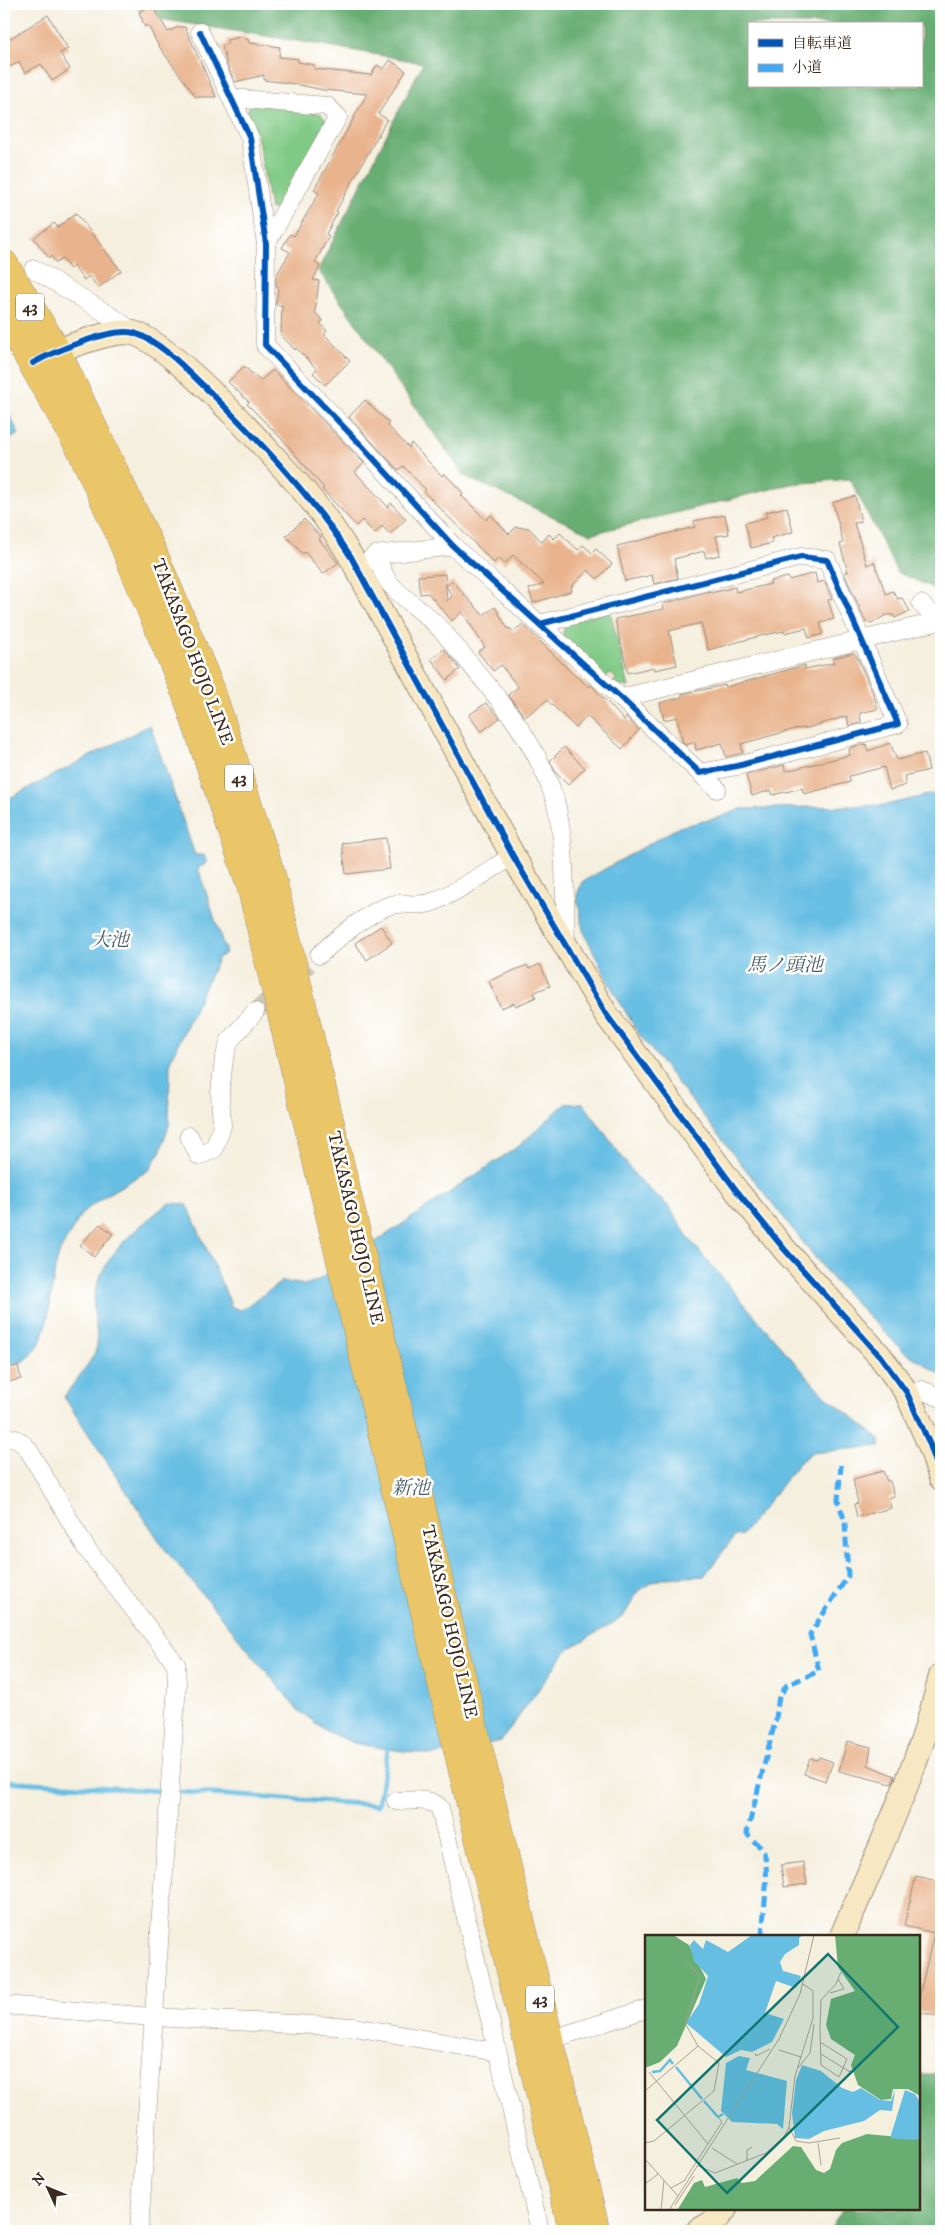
<svg xmlns="http://www.w3.org/2000/svg" width="945" height="2235" font-family="'IM FELL DW Pica','Noto Serif JP',serif">
<style>
.green{fill:#81ca86;stroke:#5e7a52}
.forest{fill:#68ae73;stroke:#526c48;fill-rule:evenodd}
.water{fill:#66bee3;stroke:#507480}
.lines{fill:none;stroke-linecap:round;stroke-linejoin:round}
.stream{stroke:#66bee3;stroke-width:5}
.building{fill:#e9b48d}
.street-tunnel{stroke:#d0c8b8;stroke-width:18;stroke-dasharray:18 9;stroke-linecap:butt}
.street-casing{stroke:#988c7e;stroke-width:19}
.secondary-casing{stroke:#988c7e;stroke-width:26}
.primary-casing{stroke:#988c7e;stroke-width:29}
.street{stroke:#fff;stroke-width:18}
.secondary{stroke:#f7e8c3;stroke-width:24}
.primary{stroke:#ebc669;stroke-width:28}
.quiet{stroke:#3fa9f5;stroke-width:5;stroke-dasharray:10 5;stroke-linecap:butt}
.cycleway-casing{stroke:#fff;stroke-width:9}
.cycleway{stroke:#0057b8;stroke-width:6}
.labels{text-anchor:middle;dominant-baseline:central;stroke-width:5;stroke-linejoin:round;paint-order:stroke}
.shield{fill:#fff;stroke:#766a62;stroke-width:1}
.shield-label{font-size:16px;font-weight:bold;fill:#3b2a1e}
.street-label{font-size:18px;fill:#3b2a1e;stroke:#fff}
.water-label{font-size:19px;font-style:italic;fill:#4a5e63;stroke:#fff}
.inset-river{fill:none;stroke:#66bee3;stroke-width:2.5}
.inset-road{fill:none;stroke:#aba091;stroke-width:1}
.view{fill:#0f766e;fill-opacity:0.15;stroke:#0f766e;stroke-width:2.5}
.inset-edge{fill:none;stroke:#3b2a1e;stroke-width:2.5}
</style>
<rect width="100%" height="100%" fill="#fff"/>
<filter id="ink" filterUnits="userSpaceOnUse"><feTurbulence type="fractalNoise" baseFrequency=".02" numOctaves="2"/><feDisplacementMap in="SourceGraphic" scale="10" xChannelSelector="R" yChannelSelector="G"/><feConvolveMatrix kernelMatrix="1 2 1 2 8 2 1 2 1" color-interpolation-filters="sRGB"/></filter>
<filter id="wash" filterUnits="userSpaceOnUse"><feTurbulence type="fractalNoise" baseFrequency=".0096" numOctaves="4" result="noise"/><feDisplacementMap in="SourceGraphic" scale="20" xChannelSelector="R" yChannelSelector="G"/><feGaussianBlur stdDeviation="1.12" result="paint"/><feColorMatrix in="noise" values="0 0 0 0 0 0 0 0 0 0 0 0 0 0 0 0 0 1.4 0 .05"/><feComposite in="paint" operator="in"/></filter>
<g filter="url(#wash)">
<rect width="100%" height="100%" fill="#f5efde"/>
<path class="green" d="M250,104L321,114L327,122L278,210L270,208L257,134L247,113Z
M610,611L629,687L618,686L613,683L616,679L610,673L606,677L562,635L566,623Z"/>
<path class="forest" d="M130,4H941V592L897,572L850,479L791,484L591,534L464,476L318,270L423,63L328,46L153,18ZM749,24H921V86H749Z
M919,2074H941V2231H830L842,2209H919Z"/>
<path class="water" d="M4,404L19,434L4,442Z
M150,725L195,855H204L207,863L198,868L226,953L219,957L170,1061L169,1125L161,1150L149,1170L106,1195L82,1213L60,1251L55,1269L47,1324L39,1345L25,1361L4,1365V801Z
M941,792V1375L902,1350L833,1280L638,1033L610,985L583,930L577,895L582,882L679,827L720,817L741,809L886,805Z
M583,1103L637,1178L669,1207L689,1239L776,1341L821,1392L880,1439V1446L810,1453L798,1464L742,1535L735,1536L704,1576L664,1578L650,1583L638,1592L623,1617L567,1650L501,1741L434,1755L388,1749L354,1743L328,1732L298,1710L164,1548L64,1397C71,1386 93,1360 96,1350C100,1339 92,1313 94,1300C99,1256 137,1228 169,1203L187,1204L232,1307L241,1310L283,1281L304,1285L317,1281L519,1146L565,1104Z"/>
<g class="lines">
<path class="stream" d="M4,1781L161,1791
M181,1792L378,1805L388,1749"/>
</g>
<g id="blocks">
<path class="building" d="M152,5L168,32L178,27H185L216,97H196L158,45L148,25L145,27L139,12Z
M48,15L68,49L60,53L70,69L52,81L41,64L25,73L19,62L4,70V42Z
M244,36L245,39H248L249,43L280,47L279,57L298,59V62L314,65V69L371,75L377,65L384,69L390,60L406,71L378,114L387,119L336,211L338,212L326,234L329,236L315,263L320,266L313,280L319,281L315,312L323,321L320,323L327,331L324,334L350,361L325,385L313,373L317,369L296,348L295,350L281,335L282,305H276L278,286H276V276L290,252L282,248L290,234L294,236L319,193L314,190L367,94L323,90L295,84L264,80V75L235,82L227,65L222,46L227,44V40Z
M76,213L121,271L98,288L89,276L84,280L73,266L70,269L62,259L56,263L51,256L49,258L34,238L54,223L58,227Z
M244,366L260,381L273,370L364,463L355,472L388,507L391,503L406,519L390,534L382,526L375,534L362,520L356,526L322,489L324,488L283,440L247,404L249,402L228,382Z
M365,400L389,423L387,425L409,448L411,443L442,476L444,473L463,493L461,495L486,520L491,515L509,534L516,527L529,528L542,542L549,534L554,539L560,533L578,550L583,545L592,553L596,549L612,564L597,579L588,570L571,587L572,591L533,603L529,589L544,584L513,555L505,564L498,558L494,563L424,492L426,490L403,466L398,470L349,417Z
M855,496L861,522L854,523L867,565L874,562L886,594L893,591L898,599L902,598L910,611L895,618L893,615H887L871,623L866,622L844,573L848,572L840,544L843,543L833,502Z
M787,507L793,532L771,538L773,543L751,548L745,523L767,517L766,512Z
M725,515L729,534L716,536L720,555L706,558L704,551L674,559L678,578L654,584L652,575L625,581L617,546L695,527L694,521Z
M304,519L321,537L319,539L338,563L323,574L305,552L303,554L286,536Z
M815,573L817,583L824,581L832,599L828,600L834,619L820,623L823,634L809,638L806,628L784,633V631L760,636L708,650L701,623L669,631L677,665L655,670L654,667L628,673L615,619L664,609L663,604L710,591L711,593L735,587L736,592L771,584L770,581L788,577L789,580Z
M445,574L447,601L452,596L446,586L452,581L483,615L495,607L508,629L510,628L513,632L523,624L571,672L589,687L591,685L624,720L626,717L639,730L622,749L587,716L576,728L547,700L525,717L508,695L518,687L501,665L493,671L478,652L485,647L462,612L452,621L428,593L420,594L418,576Z
M444,649L460,669L447,680L431,659Z
M854,653L857,657L874,696L878,709L860,713L861,723L849,726L847,716L808,728L795,729L741,744L743,753L726,757L722,743L696,750L695,742L686,745L683,743L677,717L664,720L660,703L682,697V694L725,685L726,687L805,665V669L834,663L833,658Z
M486,703L500,718L481,732L469,715Z
M890,743L897,760L925,753L929,770L904,776L906,785L890,790L884,767L849,776L850,782L804,794L802,788L773,795L771,790L752,796L746,775L784,765L786,771L850,755L849,749L853,747L866,744L868,751Z
M564,747L585,768L568,785L556,773L550,761Z
M386,838L390,869L346,874L342,843Z
M381,926L392,943L367,960L355,943Z
M540,964L550,986L537,991L534,994L536,997L516,1006L514,1003L501,1008L489,981L527,965L529,969Z
M100,1224L113,1234L94,1257L80,1245Z
M18,1366L21,1379L4,1383V1369Z
M883,1471L887,1481H890L894,1496L889,1497L891,1508L857,1517L854,1504L858,1503L853,1479Z
M847,1741L871,1747L868,1765L895,1776L892,1784L839,1771Z
M819,1757L833,1762L826,1781L804,1774L810,1758L817,1760Z
M803,1862L807,1884L784,1887L781,1865Z
M916,1876L941,1882V2017L919,2012V1997L934,1933L904,1926Z"/>
</g>
</g>
<g filter="url(#ink)">
<use href="#blocks" fill-opacity="0" stroke="#988c7e" stroke-width="1"/>
<g class="lines">
<path class="street-tunnel" d="M255,1012L319,955"/>
<defs>
<path id="street" d="M200,32L250,138L266,244L265,345L362,446L453,546L621,698L700,773L737,766L898,724L827,560L801,557L540,624
M231,98L327,106L338,117L266,244
M34,269L117,320L134,333
M375,555C380,564 384,577 391,585C408,603 429,615 445,634C487,685 535,735 555,800C567,844 564,898 566,944
M368,561L375,555L453,546
M621,698L940,621L921,604
M700,773L717,789
M319,955C335,940 371,910 391,905C406,901 417,908 433,902C458,892 489,870 513,856
M189,1136L199,1156L214,1149L222,1126L220,1093L224,1059L230,1040L255,1012
M907,1393L922,1390L941,1398
M4,1438C15,1437 21,1441 28,1449L86,1548L176,1664L177,1684L139,2231
M396,1801C410,1801 431,1797 440,1808L540,2231
M4,2005L153,2017L355,2027L496,2052
M549,2040L646,2009"/>
<path id="secondary" d="M39,360C58,350 113,328 133,333C175,344 298,480 326,519C335,531 343,544 351,557L513,856L606,1014L736,1190L785,1250L880,1356L907,1393L930,1445L941,1478
M842,1936C878,1851 920,1766 941,1676
M698,2231L715,2221L725,2209"/>
<path id="primary" d="M4,264L56,350L153,553L210,688L272,878L483,1767L596,2231
M4,314L81,449L114,521L187,696L251,886L573,2231"/>
</defs>
<use href="#street" class="street-casing"/>
<use href="#secondary" class="secondary-casing"/>
<use href="#primary" class="primary-casing"/>
<use href="#street" class="street"/>
<use href="#secondary" class="secondary"/>
<use href="#primary" class="primary"/>
<path class="quiet" d="M762,1936C763,1917 770,1869 764,1853C761,1844 751,1842 747,1833L776,1718L779,1696L787,1685L819,1671L810,1634L848,1576L845,1522L838,1500L841,1465"/>
<defs>
<path id="cycleway" d="M200,32L250,138L266,244L265,345L362,446L453,546L621,698L700,773L737,766L898,724L827,560L801,557L540,624
M33,363C53,352 112,327 134,333C161,341 191,374 211,393C263,445 311,495 351,557L513,856L606,1014L736,1190L785,1250L880,1356L907,1393L930,1445L941,1478"/>
</defs>
<use href="#cycleway" class="cycleway-casing"/>
<use href="#cycleway" class="cycleway"/>
</g>
</g>
<g class="labels">
<g class="shield">
<rect x="16" y="293.5" width="28" height="27" rx="4"/>
<rect x="225" y="764.5" width="28" height="27" rx="4"/>
<rect x="526" y="1985.5" width="28" height="27" rx="4"/>
</g>
<g class="shield-label">
<text x="30" y="307">43</text>
<text x="239" y="778">43</text>
<text x="540" y="1999">43</text>
</g>
<g class="street-label">
<text transform="translate(192 652) rotate(69)">TAKASAGO HOJO LINE</text>
<text transform="translate(355 1228) rotate(77)">TAKASAGO HOJO LINE</text>
<text transform="translate(449 1622) rotate(77)">TAKASAGO HOJO LINE</text>
</g>
<g class="water-label">
<text x="110" y="940">大池</text>
<text x="785" y="965">馬ノ頭池</text>
<text x="411" y="1488">新池</text>
</g>
</g>
<g transform="translate(645 1935)">
<rect width="275" height="275" fill="#f5efde"/>
<path d="M0,0H28L44,10L61,44L32,111L15,127L0,133ZM190,0H275V161L263,154H248L246,164L236,165L213,150L206,130L210,120L186,104L181,90L186,64L210,56L193,32ZM222,199L275,204V275L33,274L49,248L57,245L60,252L92,243L97,248L110,246L148,211L156,212L171,235L179,238L185,234L191,215L197,208Z" fill="#68ae73"/>
<path d="M107,0H158L154,3V10L140,19L135,27L138,36L156,41L151,53L131,46L120,78L139,84L127,107L107,117L96,115L81,122L41,88L54,69L63,41L49,26L45,10L49,5L58,14L61,5L83,17ZM94,121L105,123L101,135L142,146L138,194L132,189L87,187L76,176L81,128ZM157,130L176,136L197,153L208,157L216,153L235,165L246,166L250,155L247,176L235,175L219,186L179,196L164,204L150,203L147,178L151,145ZM260,155L270,159L275,167V203L270,205L245,203Z" fill="#66bee3"/>
<path class="inset-river" d="M31,132L57,164M7,137L15,136L25,125L28,129M59,166L73,182L78,179"/>
<path class="inset-road" d="M185,58L199,54L193,44M175,107L202,124L194,142L176,130L175,94L176,65L191,49L196,37M134,115L156,122M110,118L111,121L125,114M176,119L205,137V135M153,133L165,118L169,89M4,137L63,209M0,156L53,111M144,192L151,206L164,208L195,203M0,208L9,206L69,156L74,128L53,111L40,88L55,42L40,24M173,208L176,230M67,213L92,229M0,224L33,261M102,226V215L107,212M53,231L70,238L121,218L139,202L144,192L150,141L168,83V56L158,49M0,249L13,239M26,253L39,246L77,187L74,183M30,270L49,241M16,275L19,245M24,275L134,104L155,59L169,0"/>
<path class="view" d="M183,19L253,92L82,258L12,185Z"/>
<rect width="275" height="275" class="inset-edge"/>
</g>
<rect width="945" height="2235" fill="none" stroke="#fff" stroke-width="20"/>
<rect x="748" y="22" width="175" height="65" fill="#ffffff" stroke="#b1aaa5"/>
<rect x="758" y="39" width="25" height="8" fill="#0057b8" stroke="#b1aaa5"/>
<text x="792" y="48" font-size="15" fill="#3b2a1e">自転車道</text>
<rect x="758" y="64" width="25" height="8" fill="#3fa9f5" stroke="#b1aaa5"/>
<text x="792" y="72" font-size="15" fill="#3b2a1e">小道</text>
<g transform="translate(48 2188) rotate(314)" stroke="#ffffff" stroke-width="4" paint-order="stroke">
<path d="M0-4L9 19L0 12L-9 19Z" fill="#3b2a1e"/>
<text y="-8" font-size="14" font-weight="bold" text-anchor="middle" fill="#3b2a1e">N</text>
</g>
</svg>
